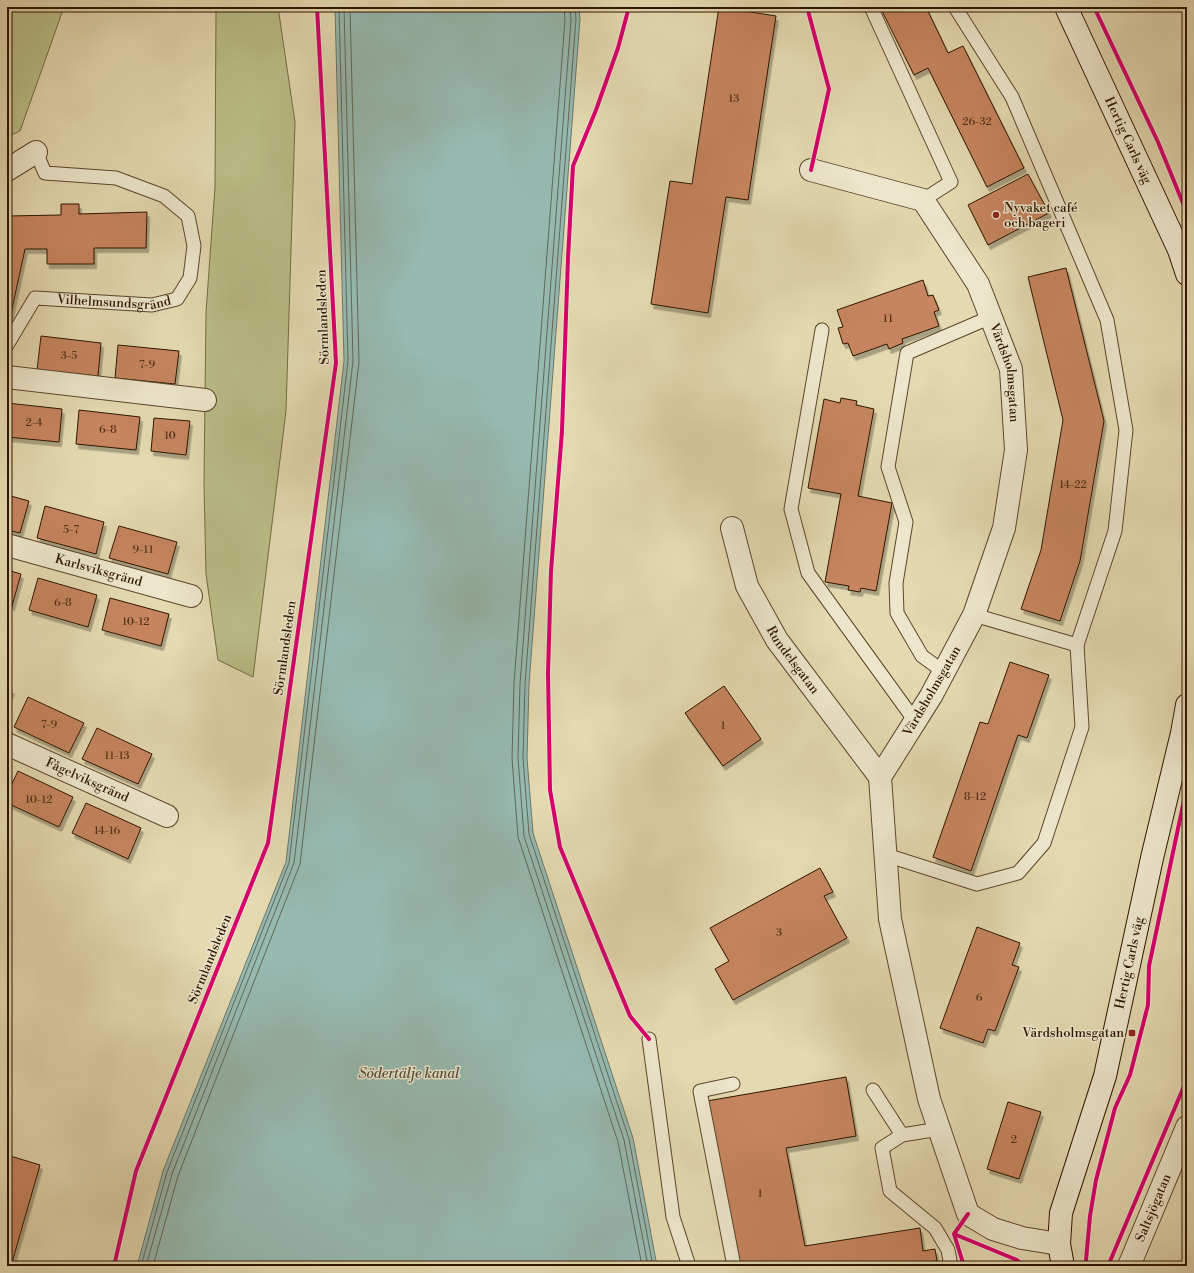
<svg xmlns="http://www.w3.org/2000/svg" width="1194" height="1273" font-family="'Libre Bodoni',serif">
<style>
.green{fill:#babe87;stroke:#746a44}
.water{fill:#96b9b0;stroke:#6c776a}
.lines{fill:none;stroke-linecap:round;stroke-linejoin:round}
.shore{stroke:#626758;stroke-width:1}
.building{fill:#c6855f;stroke:#2e1500;filter:url(#shadow)}
.service-casing{stroke:#5c462c;stroke-width:15}
.minor-casing{stroke:#5c462c;stroke-width:24}
.tertiary-casing{stroke:#5c462c;stroke-width:24}
.secondary-casing{stroke:#2e1500;stroke-width:24}
.service{stroke:#ede6cc;stroke-width:13}
.minor{stroke:#ede6cc;stroke-width:22}
.tertiary{stroke:#ede6cc;stroke-width:22}
.secondary{stroke:#ede6cc;stroke-width:22}
.cycleway-casing{stroke:#ede6cc;stroke-width:6}
.cycleway{stroke:#d6006c;stroke-width:4}
.poi-dot{fill:#8f2418;stroke:#ede6cc;stroke-width:1.5}
.labels{text-anchor:middle;dominant-baseline:central;stroke-width:3;stroke-linejoin:round;paint-order:stroke}
.number-label{font-size:11px;fill:#543118}
.street-label{font-size:13px;fill:#2e1500;stroke:#ede6cc}
.poi-label{font-size:13px;fill:#2e1500;stroke:#ede6cc;text-anchor:start}
.water-label{font-size:14px;font-style:italic;fill:#524e3e;stroke:#ede6cc}
</style>
<defs>
<filter id="shadow"><feDropShadow dx="2.5" dy="4.5" stdDeviation="0" flood-color="#0004"/></filter>
</defs>
<rect width="100%" height="100%" fill="#e4d9b0"/>
<filter id="stains"><feTurbulence type="fractalNoise" baseFrequency=".005" numOctaves="4"/><feColorMatrix values="0 0 0 0 .2 0 0 0 0 .09 0 0 0 0 .02 0 0 0 .5 -.17"/></filter>
<radialGradient id="worn" r=".72"><stop offset=".6" stop-color="#630" stop-opacity="0"/><stop offset="1" stop-color="#630" stop-opacity=".3"/></radialGradient>
<path class="green" d="M7,7H64L20,131L7,137Z
M212,7H278L295,122L286,411L253,677L218,660L206,574L204,484L206,312L215,187L216,8Z"/>
<path class="water" d="M335,7H579L580,19L529,684L527,758L533,833L633,1138L657,1266H137L163,1171L286,862L344,361Z"/>
<g class="lines">
<path class="shore" d="M564,7L565,20L514,683L512,758L518,837L618,1142L642,1266
M570,7L571,20L520,684L518,758L524,836L624,1140L648,1266
M575,7L576,19L525,684L523,758L529,834L629,1139L653,1266
M141,1266L167,1172L289,863L348,361L339,7
M146,1266L172,1174L294,863L353,361L344,7
M153,1266L178,1176L300,864L359,362L350,7"/>
</g>
<path class="building" d="M719,7L776,16L748,200L726,197L708,313L651,304L670,181L692,184Z
M880,7H926L948,53L963,46L1024,168L987,187L928,68L914,75Z
M1028,174L1049,213L988,245L968,205Z
M61,204H79V214L147,212L146,248H94V264H47V249H25L10,318L7,321V216L61,215Z
M1066,268L1104,421L1080,561L1060,621L1021,609L1041,550L1063,420L1028,277Z
M923,280L928,296L933,295L939,310L934,312L939,326L902,339L903,343L889,349L887,344L853,356L848,343L843,344L838,328L843,327L837,310Z
M41,336L101,343L98,376L37,370Z
M118,345L179,351L175,384L115,378Z
M841,398L857,401L856,405L874,409L858,496L892,503L876,591L861,588L860,592L848,590L849,586L825,582L841,494L808,488L824,399L840,403Z
M7,403L62,409L59,442L7,437Z
M79,410L140,417L136,450L76,444Z
M154,418L190,421L186,455L151,451Z
M7,495L29,501L20,533L7,530Z
M45,506L104,522L96,554L37,538Z
M119,526L177,542L168,574L109,558Z
M7,570L21,574L12,606L7,604Z
M38,578L97,595L88,627L29,610Z
M110,598L169,614L161,646L102,630Z
M1010,662L1049,675L1027,738L1018,735L971,871L933,857L980,722L988,724Z
M724,686L761,739L723,766L685,713Z
M7,687L12,690L7,701Z
M28,697L84,723L69,753L14,727Z
M97,728L152,754L138,784L82,759Z
M18,771L73,797L59,827L7,803V794Z
M86,803L141,828L128,859L72,833Z
M820,868L833,892L824,896L847,938L733,1000L715,969L729,961L710,928Z
M977,927L1020,943L1012,965L1019,967L995,1031L988,1029L983,1043L940,1028Z
M846,1077L856,1136L786,1148L805,1246L920,1228L923,1251L935,1249L937,1261L925,1262V1266H738L707,1101Z
M1008,1102L1041,1112L1019,1179L987,1169Z
M7,1155L40,1165L11,1266H7Z"/>
<g class="lines">
<defs>
<g id="service">
<path d="M871,7L951,182L923,200"/>
<path d="M822,330L791,509L808,573L915,721"/>
<path id="s1" d="M7,345L35,298L152,305L177,299L190,278L194,246L188,216L164,196L116,178L45,173L36,152"/>
<path d="M974,615L1077,645"/>
<path d="M944,672L922,656L897,613L896,583L906,522L888,467L907,353L991,317"/>
<path d="M886,855L977,884L1018,873L1044,843L1082,727L1077,645L1115,531L1126,430L1107,320L1012,97L955,7"/>
<path d="M649,1039L673,1217L689,1266"/>
<path d="M733,1084L700,1091L734,1266"/>
<path d="M873,1090L902,1135L939,1129"/>
<path d="M902,1135L882,1148L890,1191L935,1228L948,1250L951,1266"/>
</g>
<g id="minor">
<path d="M7,170L36,152"/>
<path id="s2" d="M811,170L923,200L978,284L1011,369L1016,450L1004,528L974,615L931,696L880,777L890,919L929,1099L968,1214L993,1229L1022,1238L1059,1244"/>
<path d="M7,377L205,400"/>
<path id="s3" d="M732,528L747,586L777,640L880,777"/>
<path id="s4" d="M7,545L191,596"/>
<path id="s5" d="M7,744L167,816"/>
</g>
<g id="tertiary">
<path id="s6" d="M1129,1266L1187,1127"/>
</g>
<g id="secondary">
<path id="s7" d="M1066,7L1179,250L1187,274"/>
<path id="s8" d="M1063,1266L1059,1244L1061,1213L1105,1076L1152,858L1182,733L1187,705"/>
</g>
</defs>
<use href="#service" class="service-casing"/>
<use href="#minor" class="minor-casing"/>
<use href="#tertiary" class="tertiary-casing"/>
<use href="#secondary" class="secondary-casing"/>
<use href="#service" class="service"/>
<use href="#minor" class="minor"/>
<use href="#tertiary" class="tertiary"/>
<use href="#secondary" class="secondary"/>
<defs>
<path id="cycleway" d="M629,7L618,48L596,110L573,166L568,258L562,431L551,571L548,673L550,790L560,847L630,1016L649,1039
M807,7L829,89L811,170
M1094,7L1158,142L1187,213
M954,1234L1017,1260L1024,1266
M114,1266L136,1171L268,843L336,363L317,7
M964,1266L954,1234L968,1214
M1087,1266L1086,1260L1090,1216L1096,1180L1115,1108L1130,1075L1148,1005L1149,966L1187,786
M1108,1266L1187,1079"/>
</defs>
<use href="#cycleway" class="cycleway-casing"/>
<use href="#cycleway" class="cycleway"/>
</g>
<g class="poi-dot">
<circle cx="996" cy="215" r="4"/>
<rect x="1128" y="1029" width="8" height="8" rx="2"/>
</g>
<g class="labels">
<g class="number-label">
<text x="734" y="99">13</text>
<text x="977" y="122">26-32</text>
<text x="888" y="319">11</text>
<text x="69" y="356">3-5</text>
<text x="147" y="365">7-9</text>
<text x="34" y="423">2-4</text>
<text x="108" y="430">6-8</text>
<text x="170" y="436">10</text>
<text x="1073" y="485">14-22</text>
<text x="71" y="530">5-7</text>
<text x="143" y="550">9-11</text>
<text x="63" y="603">6-8</text>
<text x="136" y="622">10-12</text>
<text x="49" y="725">7-9</text>
<text x="723" y="726">1</text>
<text x="117" y="756">11-13</text>
<text x="975" y="797">8-12</text>
<text x="39" y="800">10-12</text>
<text x="107" y="831">14-16</text>
<text x="779" y="933">3</text>
<text x="979" y="998">6</text>
<text x="1014" y="1140">2</text>
<text x="760" y="1194">1</text>
</g>
<g class="street-label">
<text stroke="none"><textPath href="#s7" startOffset="147">Hertig Carls väg</textPath></text>
<text stroke="none"><textPath href="#s1" startOffset="134">Vilhelmsundsgränd</textPath></text>
<text transform="translate(323 317) rotate(-92)">Sörmlandsleden</text>
<text stroke="none"><textPath href="#s2" startOffset="310">Värdsholmsgatan</textPath></text>
<text stroke="none"><textPath href="#s4" startOffset="95">Karlsviksgränd</textPath></text>
<text transform="translate(285 648) rotate(-82)">Sörmlandsleden</text>
<text stroke="none"><textPath href="#s3" startOffset="147">Rundelsgatan</textPath></text>
<text transform="translate(932 691) rotate(-60)">Värdsholmsgatan</text>
<text stroke="none"><textPath href="#s5" startOffset="88">Fågelviksgränd</textPath></text>
<text transform="translate(210 959) rotate(-68)">Sörmlandsleden</text>
<text stroke="none"><textPath href="#s8" startOffset="313">Hertig Carls väg</textPath></text>
<text stroke="none"><textPath href="#s6" startOffset="63">Saltsjögatan</textPath></text>
</g>
<g class="poi-label">
<text x="1004" y="208">Nyvaket café<tspan x="1004" dy="15">och bageri</tspan></text>
<text x="1124" y="1033" text-anchor="end">Värdsholmsgatan</text>
</g>
<g class="water-label">
<text x="409" y="1074">Södertälje kanal</text>
</g>
</g>
<rect width="1194" height="1273" fill="none" stroke="#e4d9b0" stroke-width="24"/>
<rect x="8" y="8" width="1178" height="1257" fill="none" stroke="#2e1500" stroke-width="2"/>
<rect x="12" y="12" width="1170" height="1249" fill="none" stroke="#2e1500"/>
<rect width="100%" height="100%" filter="url(#stains)"/>
<rect width="100%" height="100%" fill="url(#worn)"/>
</svg>
